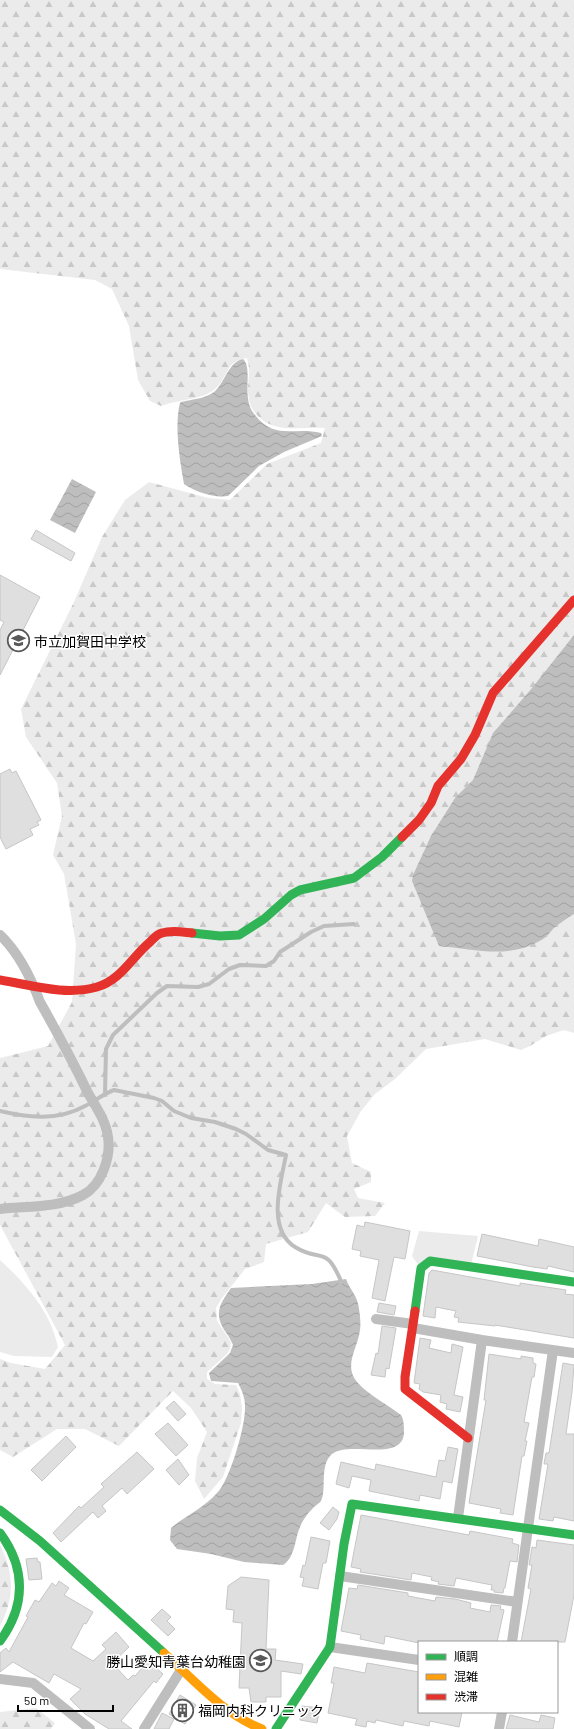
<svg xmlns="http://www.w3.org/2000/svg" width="574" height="1729" font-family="Barlow,'Noto Sans JP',sans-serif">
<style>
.green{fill:#ebebeb}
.forest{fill:url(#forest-firs)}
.water{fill:url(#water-waves)}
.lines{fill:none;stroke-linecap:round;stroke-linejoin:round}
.stream{stroke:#bebebe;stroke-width:4}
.building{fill:#dfdfdf;stroke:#c6c6c6}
.street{stroke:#bebebe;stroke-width:10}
.fast{stroke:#30b455;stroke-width:9}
.slow{stroke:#ff9f0a;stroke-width:9}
.jam{stroke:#e5322d;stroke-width:9}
.labels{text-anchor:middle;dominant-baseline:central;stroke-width:3;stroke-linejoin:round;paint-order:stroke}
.poi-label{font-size:14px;fill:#000;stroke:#fff;text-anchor:start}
</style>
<defs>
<pattern id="forest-firs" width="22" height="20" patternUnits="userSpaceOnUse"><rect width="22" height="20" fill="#ebebeb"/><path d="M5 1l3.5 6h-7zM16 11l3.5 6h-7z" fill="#c8c8c8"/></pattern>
<pattern id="water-waves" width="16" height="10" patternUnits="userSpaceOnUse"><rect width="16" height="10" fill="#bebebe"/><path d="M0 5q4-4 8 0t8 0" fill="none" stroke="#a2a2a2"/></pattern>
</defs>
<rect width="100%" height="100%" fill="#fff"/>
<path class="green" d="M419,1231L478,1236L471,1265L419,1266L412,1256Z
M0,1260C26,1284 51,1312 58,1347L52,1357L14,1356L0,1352Z"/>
<path class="forest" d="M0,0H574V1033L564,1030L546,1036L530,1046L521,1050L485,1039L426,1049L395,1079L375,1094L361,1111L347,1136L352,1163L371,1172V1182L354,1189L358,1198L385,1203L375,1216L345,1217L326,1203L308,1232L266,1244L264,1262L245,1269L222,1298L216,1308L217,1321L231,1342L230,1349L227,1354L207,1372V1379L215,1384L236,1385L240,1394L242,1407L241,1423L223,1477L204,1499L195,1481L197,1458L207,1432L191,1408L173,1391L119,1446L85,1429H57L13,1457L0,1450V1359L11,1363L45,1369L65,1345L0,1225V1058L48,1046L72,1002L76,944L64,874L53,855L62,816L57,783L26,737L21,709L74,602L102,537L125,500L149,482L208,498L230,500L267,464L321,443L325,428C303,426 278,434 260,418C251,409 249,404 248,391C248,379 251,370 247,358C224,361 229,377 215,389C205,399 176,400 161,406L150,401L138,380L129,326L112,289L95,280L0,269Z
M0,1545C14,1572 15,1598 0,1626Z
M36,1708L55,1723L51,1729H0V1712Z"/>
<path class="water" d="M243,359C254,370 240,398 255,415C275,441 295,426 321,433L322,436L284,452L259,466L228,496C214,498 195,492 184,484C180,462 174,425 180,403L181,402C193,399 205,399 214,392C225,383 228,362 243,359Z
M72,479L96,492L75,533L50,520Z
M574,635V914C567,918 560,923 554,928C550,932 547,937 543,939C509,960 476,949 439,946L412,881L413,875L431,836L455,798L473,780L493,733L532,688Z
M346,1279C350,1290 358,1296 359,1309C360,1315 361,1324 360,1330C358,1348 343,1365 357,1382C367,1394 388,1405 401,1415C404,1420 404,1427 404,1433C402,1463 349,1440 332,1454C319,1465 327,1489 321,1501C320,1503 316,1505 314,1507C309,1512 303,1519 300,1527C295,1538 295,1558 283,1565L244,1562L211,1554L177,1549L170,1540L171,1528C185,1516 204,1508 217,1493C230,1480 246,1425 245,1406C245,1398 242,1390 238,1383L211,1381L209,1373L230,1353L233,1345C230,1337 225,1332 222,1326C214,1310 223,1300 231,1288L312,1284Z"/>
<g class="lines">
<path class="stream" d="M105,1093L106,1049L113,1035L157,993L167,986L198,987L209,984L229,969L240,965L266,966L274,961L280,952L311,932L324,926L354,924
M0,1111C28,1118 58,1121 85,1106C95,1101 103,1094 114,1090L154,1098L162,1101L174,1111L191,1118L215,1122L236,1129L246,1134L268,1150L286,1155C281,1182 266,1229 295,1247C321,1263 325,1244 341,1281L340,1284"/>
</g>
<path class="building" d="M36,530L75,553L71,561L31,539Z
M0,575L40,597L0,675V630L4,622L0,620Z
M10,769L12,773L16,771L41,820L37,822L39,825L30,829L33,835L6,849L0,837V774Z
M365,1222L410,1231L405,1259L394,1257L385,1301L372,1298L379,1260L360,1256L361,1251L352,1249L357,1225L364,1227Z
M482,1234L538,1246L539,1239L574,1247V1272L548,1266L547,1269L533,1267L477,1256Z
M432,1270L520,1286V1283L566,1290L565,1294L574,1295V1338L495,1325V1326L458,1322L459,1318L454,1317L456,1311L436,1307L435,1318L423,1316L429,1273Z
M379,1303L396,1306L394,1315L377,1312Z
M382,1326L396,1328L389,1369L386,1368L385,1377L371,1375L376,1353L378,1354Z
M420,1338L431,1340L429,1348L451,1353L452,1344L463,1347L454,1395L463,1397L460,1412L446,1409L447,1404L440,1402L441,1395L423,1392L419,1389L420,1384L414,1383Z
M489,1354L521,1359V1356L533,1358V1363L536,1364L534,1377H532L524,1422L529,1423L525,1441H527L524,1456H522L513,1515L500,1513L501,1509L469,1503L486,1400H484Z
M563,1363L574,1365L572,1392L566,1434H574V1521L554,1517L553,1521L539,1519L548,1464H544L546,1453H549Z
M174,1401L186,1414L178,1421L166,1408Z
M168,1423L188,1445L176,1456L155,1434Z
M66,1436L76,1447L42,1481L31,1470Z
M448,1447L458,1449L452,1483L443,1481L440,1499L420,1495L419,1501L369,1491L371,1480L352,1476L349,1488L336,1484L341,1462L375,1470L376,1464L436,1477L439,1460L445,1461Z
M137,1452L154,1469L127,1494L122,1488L102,1506L106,1511L98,1518L93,1512L61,1542L53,1533L79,1506L81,1508L104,1487L101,1484Z
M178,1459L189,1475L179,1485L166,1470Z
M333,1507L339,1512L337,1519L329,1530L320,1523Z
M361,1515L469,1535L470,1531L513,1539L512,1543L519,1545L517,1562L510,1561L505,1588H504L503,1593L494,1592V1590H491L492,1585L456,1578L454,1586L438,1584L439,1582L431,1580L432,1577L412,1573L411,1580L360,1572L361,1569L351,1567Z
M311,1537L330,1541L326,1563H323L318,1589L302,1586L304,1578L300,1577L303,1565L305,1566Z
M537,1540L574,1545V1595L565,1642H521L531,1589L528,1588L532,1565H529L532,1547L536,1548Z
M37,1558L38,1562H40L42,1579L29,1580L26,1559Z
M241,1577L269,1580L266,1649H276L275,1660L303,1664L301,1674L281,1671V1697H266V1702H251L249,1688H239L242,1623L233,1622L234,1610L226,1609L228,1586Z
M59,1581L69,1588L64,1595L93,1612L86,1624L84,1623L71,1648L93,1661L106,1649L102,1645L116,1632L129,1647L112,1663L128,1680L133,1675L135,1676L148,1661L163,1674L156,1683L154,1681L121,1721L132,1729H109L85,1714L70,1699L81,1689L54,1674L49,1683L13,1662L0,1672V1653L6,1648L9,1652L28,1617L26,1616L35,1600L39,1602L52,1583L56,1586Z
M358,1585L408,1593V1596L435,1601L436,1597L455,1599L471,1603L470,1608L490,1612L491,1605L501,1606L500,1609L504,1610L497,1642L419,1643L385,1636L384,1644L360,1639L361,1635L341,1631L349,1588L357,1589Z
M162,1609L171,1617L167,1621L175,1629L168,1636L151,1620Z
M367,1663L419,1672V1712H462L459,1727L430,1721L429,1726L404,1721L403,1726L376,1720L375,1723L367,1721L366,1727L355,1725L357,1719L328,1713L334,1683H331L334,1667L365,1673Z
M180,1695L196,1705L185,1724L169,1714Z
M302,1706L320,1708L317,1723L300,1720Z
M162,1713L174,1719L169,1729H154Z
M510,1715L539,1722L541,1715L555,1718L553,1729H506Z"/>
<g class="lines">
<path class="street" d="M0,935C19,953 31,978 40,1002C57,1032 73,1062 88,1093C96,1107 106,1121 108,1137C111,1157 102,1185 83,1195C59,1208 27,1206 0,1209
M376,1319L413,1324
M413,1328L482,1340L458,1518
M482,1340L574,1353
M340,1576L517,1602
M512,1642L553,1350
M330,1647L419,1660
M0,1679L33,1683L90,1729
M144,1729L181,1670
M499,1729L502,1712"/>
<path class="fast" d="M192,933L220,936L239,935L264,919L291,895L300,890L354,878L382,857L402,837
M415,1311L421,1268L430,1261L574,1282
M0,1510L40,1541L164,1653
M0,1533C26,1568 26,1606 0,1641
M276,1729L330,1647L344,1544L352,1504L574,1535"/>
<path class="slow" d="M164,1653C194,1680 223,1714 262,1729"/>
<path class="jam" d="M402,837L419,820L431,803L438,786L461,759L475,735L493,693L574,600
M0,980C31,985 66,996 97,987C121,980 132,957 150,942C153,939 157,934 162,933C172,930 182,932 192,933
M415,1311L405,1377V1389L468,1438"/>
</g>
<defs>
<symbol id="school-ring" viewBox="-11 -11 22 22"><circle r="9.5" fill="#fff" stroke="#595959" stroke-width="1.5"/><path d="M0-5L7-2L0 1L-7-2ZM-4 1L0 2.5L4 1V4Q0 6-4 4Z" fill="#595959"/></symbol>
<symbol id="building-ring" viewBox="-11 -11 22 22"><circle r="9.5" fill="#fff" stroke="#595959" stroke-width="1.5"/><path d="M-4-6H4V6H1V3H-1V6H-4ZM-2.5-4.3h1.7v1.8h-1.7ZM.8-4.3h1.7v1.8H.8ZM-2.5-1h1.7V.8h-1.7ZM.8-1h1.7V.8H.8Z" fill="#595959"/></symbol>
</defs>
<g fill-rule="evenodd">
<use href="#school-ring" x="6" y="628" width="25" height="25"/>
<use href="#school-ring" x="248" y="1648" width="25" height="25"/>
<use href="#building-ring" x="170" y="1698" width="25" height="25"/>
</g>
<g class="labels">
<g class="poi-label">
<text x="34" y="641">市立加賀田中学校</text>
<text x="246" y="1661" text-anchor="end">勝山愛知青葉台幼稚園</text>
<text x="198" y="1710">福岡内科クリニック</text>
</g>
</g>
<rect x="418" y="1641" width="140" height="72" fill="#ffffff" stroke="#999999"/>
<rect x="426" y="1654" width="20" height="6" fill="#30b455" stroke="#999999"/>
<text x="454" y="1661" font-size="12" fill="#000000">順調</text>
<rect x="426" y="1674" width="20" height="6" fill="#ff9f0a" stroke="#999999"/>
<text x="454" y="1681" font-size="12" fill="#000000">混雑</text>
<rect x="426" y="1694" width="20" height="6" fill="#e5322d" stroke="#999999"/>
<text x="454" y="1701" font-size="12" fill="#000000">渋滞</text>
<path d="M18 1705v6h95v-6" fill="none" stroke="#000000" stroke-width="2"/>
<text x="24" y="1705" font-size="12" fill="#000000" stroke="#ffffff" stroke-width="3" paint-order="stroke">50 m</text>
</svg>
